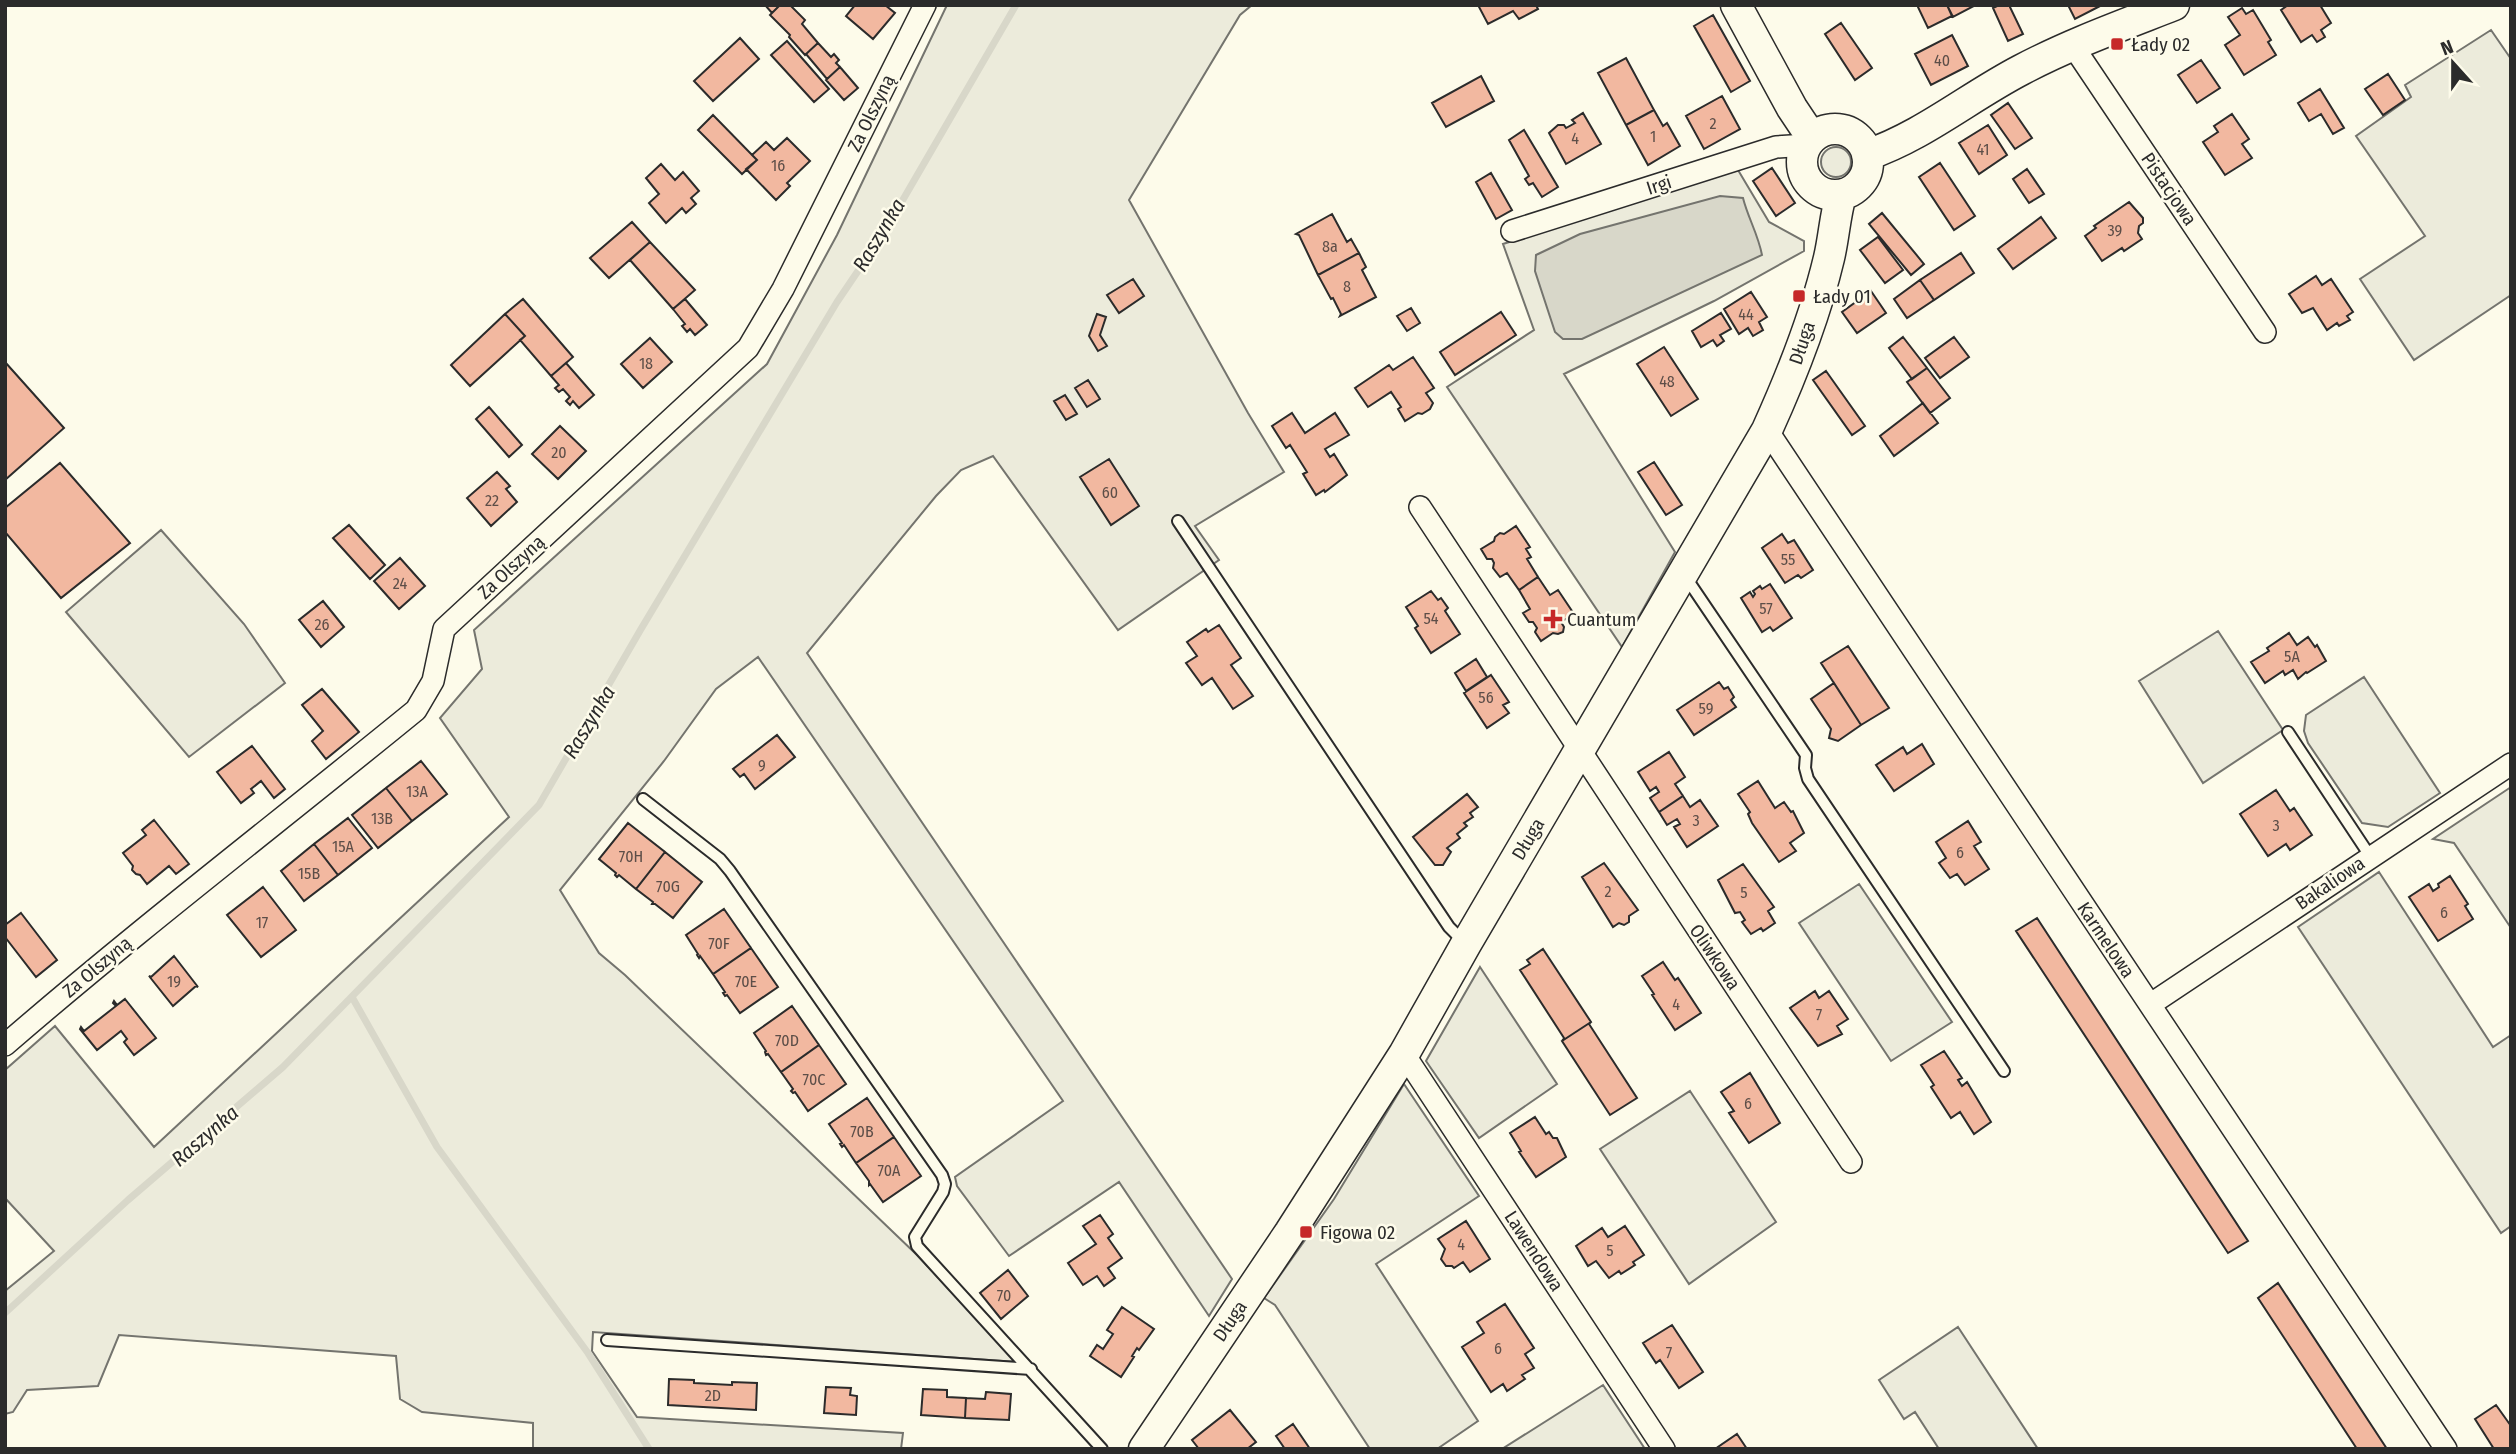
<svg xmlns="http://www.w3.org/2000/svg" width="2516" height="1454" font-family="'Fira Sans Condensed',sans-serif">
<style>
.green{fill:#ecebdb;stroke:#74746e;stroke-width:2}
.water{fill:#d8d7c9;stroke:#74746e;stroke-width:2}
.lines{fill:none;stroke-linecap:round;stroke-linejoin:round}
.stream{stroke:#d8d7c9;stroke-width:7}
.building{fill:#f2b8a0;stroke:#2b2b2b;stroke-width:2}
.lane-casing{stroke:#2b2b2b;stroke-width:14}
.street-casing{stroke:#2b2b2b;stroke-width:24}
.secondary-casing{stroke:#2b2b2b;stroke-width:33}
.lane{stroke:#fdfbea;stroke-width:10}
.street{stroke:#fdfbea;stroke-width:21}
.secondary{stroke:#fdfbea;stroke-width:30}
.poi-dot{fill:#c62828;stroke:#fdfbea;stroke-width:2.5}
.labels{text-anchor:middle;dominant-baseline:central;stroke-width:5;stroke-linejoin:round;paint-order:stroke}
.number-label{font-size:16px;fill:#5d4e48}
.poi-label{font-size:19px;fill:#2b2b2b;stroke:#fdfbea;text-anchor:start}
.street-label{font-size:19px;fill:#2b2b2b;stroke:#fdfbea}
.water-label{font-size:21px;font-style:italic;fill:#2b2b2b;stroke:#fdfbea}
</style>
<rect width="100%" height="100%" fill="#fdfbea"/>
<path class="green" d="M947,5H1252L1240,15L1129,200L1248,413L1284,472L1195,526L1219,560L1118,630L993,456L961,470L936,496L807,653L1232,1279L1209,1316L1119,1182L1009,1256L957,1186L955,1177L1063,1101L758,657L716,689L664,761L560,890L599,953L625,975L917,1255L1017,1362L593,1332L592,1351L637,1417L903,1433L901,1449H533V1423L422,1412L400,1399L396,1356L119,1335L98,1386L27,1390L13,1412L5,1414V1291L54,1251L5,1198V1070L55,1026L154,1147L509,817L440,718L482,669L474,630L767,364L837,235Z
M2491,30L2511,59V295L2414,360L2360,279L2425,236L2356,136L2411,97L2405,85Z
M1821 162a15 15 0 1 1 30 0a15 15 0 1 1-30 0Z
M1738,170L1769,222L1804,241V251L1714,301L1564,374L1675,552L1622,647L1447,387L1534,330L1503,244Z
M161,530L244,624L285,683L189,757L66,612Z
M2218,631L2283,730L2203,783L2139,681Z
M2364,677L2440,793L2388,827L2362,823L2308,743L2304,731L2306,715Z
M2511,787V928L2454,843L2433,839Z
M2379,872L2493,1047L2511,1035V1226L2501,1233L2298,927Z
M1859,884L1952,1022L1891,1061L1799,923Z
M1480,967L1557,1084L1479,1138L1426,1061Z
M1404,1084L1479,1196L1376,1264L1478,1421L1437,1449H1370L1275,1305L1264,1298L1334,1199Z
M1690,1091L1776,1222L1689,1284L1600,1149Z
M1958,1327L2038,1449H1939L1915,1412L1904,1419L1879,1380Z
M1603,1385L1645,1449H1502Z"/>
<path class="water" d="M1720,196L1743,198C1748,218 1758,234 1762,255L1582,339H1563L1555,332L1535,271L1536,255L1580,234Z"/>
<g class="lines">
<path class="stream" d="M352,997L437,1147L588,1353L649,1449
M5,1313L128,1200L283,1067L539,805L641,629L837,302L883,234L1016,5"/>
</g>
<path class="building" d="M765,5H780L772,13Z
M780,5H790L805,20L802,24L818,43L805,55L789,37L790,35L770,15Z
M855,5H885L895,13L873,39L846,16Z
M1478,5H1536L1538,9L1519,19L1513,11L1488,24Z
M1917,5H1947L1952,16L1928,28Z
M1947,5H1974V6L1953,17Z
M1999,5H2009L2023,34L2008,41L1993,8Z
M2068,5H2102L2075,19Z
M2288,5H2320L2331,23L2321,30L2325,37L2317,42L2312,35L2301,42L2281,10Z
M2242,8L2246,14L2253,10L2271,40L2268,42L2276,55L2244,75L2225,45L2240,35L2228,17Z
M1713,15L1750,81L1731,92L1694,26Z
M1841,23L1872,68L1855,80L1825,34Z
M1952,35L1968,66L1931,85L1915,54Z
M740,38L759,59L713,101L694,81Z
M787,41L829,89L814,102L771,55Z
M818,43L831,57L834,54L839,60L836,63L840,67L827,79L806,54Z
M1626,58L1654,110L1626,125L1598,73Z
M2201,60L2220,88L2197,103L2178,75Z
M840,67L858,88L844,100L826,80Z
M2388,74L2405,100L2383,115L2365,89Z
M1481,76L1494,101L1446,127L1432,103Z
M2320,89L2344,128L2333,134L2321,114L2309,121L2298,103Z
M1722,96L1740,129L1704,149L1686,116Z
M2008,103L2032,138L2015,149L1991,115Z
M1654,110L1663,126L1667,123L1680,146L1648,165L1626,125Z
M1583,113L1601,144L1566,164L1549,133L1558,125H1564L1566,128L1575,123L1572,120Z
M2232,114L2249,139L2242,144L2252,158L2225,175L2203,142L2218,132L2214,126Z
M713,115L757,160L742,174L698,130Z
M1988,125L2007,155L1979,174L1959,143Z
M1524,130L1558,187L1542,197L1533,183L1529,185L1525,179L1529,176L1509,140Z
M787,138L810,161L787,183L790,186L776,200L746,169L757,160L752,155L766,142L774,150Z
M1940,163L1975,216L1954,230L1919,177Z
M661,164L675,180L683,172L699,191L691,198L696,204L686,213L682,208L666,223L649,203L659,194L646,178Z
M1772,168L1795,203L1776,216L1753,181Z
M2027,169L2044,194L2029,203L2013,179Z
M1491,173L1512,210L1496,219L1476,182Z
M2129,202L2143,218V223L2139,226L2138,233L2142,239L2124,251L2122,248L2102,261L2085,236L2096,228L2094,226Z
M1882,213L1924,264L1911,275L1869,224Z
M1332,214L1347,242L1351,239L1359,253L1318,275L1299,235L1296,234Z
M2041,217L2056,238L2013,269L1998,249Z
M632,222L650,242L609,278L590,258Z
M1878,237L1903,270L1885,283L1860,250Z
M650,242L695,290L673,309L630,260Z
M1359,253L1366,267L1362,270L1376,297L1340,316L1341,314L1333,298L1331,299L1318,275Z
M1961,253L1974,273L1934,300L1920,280Z
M2316,276L2322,285L2331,279L2353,312L2347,316L2350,320L2339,326L2337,323L2327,330L2313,308L2302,313L2289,294Z
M1133,279L1144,296L1119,313L1107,295Z
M1920,280L1934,300L1907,318L1894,299Z
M1871,291L1886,313L1857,333L1842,312Z
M1751,292L1767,317L1759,322L1763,330L1753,336L1748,328L1739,334L1724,309Z
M523,299L573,357L551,376L520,340L525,336L505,314Z
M685,299L707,325L695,335L690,329L687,332L682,326L685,324L673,309Z
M1411,308L1420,323L1407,331L1397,316Z
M1501,312L1516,335L1455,375L1440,352Z
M1721,313L1731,329L1720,335L1724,341L1717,346L1713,340L1701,347L1692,331Z
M505,314L525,336L470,386L451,365Z
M1097,314L1106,317L1100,335L1107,346L1098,351L1089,336Z
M1903,337L1927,368L1912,379L1889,348Z
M1954,337L1969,357L1940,378L1925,358Z
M650,338L672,362L643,388L621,364Z
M1664,347L1698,399L1671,416L1637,364Z
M1413,357L1434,388L1426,393L1433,403L1430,409L1422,414L1418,413L1405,421L1398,409L1401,407L1391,392L1368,407L1355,388L1389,365L1393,370Z
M5,362L64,428L5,480Z
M566,363L594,395L579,408L573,401L570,405L566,401L570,397L563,389L559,392L555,388L559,385L551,376Z
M1927,368L1950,398L1930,413L1907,382Z
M1826,371L1865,426L1852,435L1813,380Z
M1088,380L1100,399L1087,407L1075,388Z
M1065,395L1077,414L1066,420L1054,401Z
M1923,403L1938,423L1894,456L1880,436Z
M489,407L522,445L509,457L476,419Z
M1292,413L1305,433L1335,413L1349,435L1325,449L1330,457L1334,454L1347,475L1325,492L1324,490L1316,495L1303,474L1307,472L1290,445L1286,448L1272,426Z
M560,426L586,451L558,479L532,454Z
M1109,459L1139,506L1111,525L1080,477Z
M1654,462L1682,505L1666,515L1638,472Z
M60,463L130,543L61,598L5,532V508Z
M497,472L510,486L506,489L517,502L491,526L467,498Z
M349,525L385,565L370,579L333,538Z
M1516,526L1530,547L1526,549L1531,557L1527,559L1538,577L1519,590L1507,573L1500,577L1493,568L1494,563L1492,559H1487L1481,549L1494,541L1495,537L1500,533L1504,534Z
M1782,534L1788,543L1794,540L1813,570L1801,578L1798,575L1785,583L1762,548Z
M400,558L425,586L399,609L374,581Z
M1538,577L1550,595L1558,590L1574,614L1561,622L1564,627L1563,632L1558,634L1553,633L1541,641L1535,632L1537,628L1533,622H1529L1523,613L1530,609L1519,590Z
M1770,584L1792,618L1773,631L1770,627L1762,632L1741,598L1750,592L1753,597L1755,594L1753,591L1760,586L1762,589Z
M1431,591L1438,600L1441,598L1448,608L1445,611L1460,634L1431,653L1415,628L1418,626L1406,607Z
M323,601L344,627L321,647L299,620Z
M1219,625L1241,658L1231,665L1253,696L1233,709L1212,678L1202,685L1186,663L1197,656L1187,642L1206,629L1208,632Z
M2289,633L2297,645L2308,637L2315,647L2317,645L2326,661L2307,673L2306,672L2298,679L2293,670L2285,675L2283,671L2265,683L2251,662L2269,651L2267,648Z
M1848,646L1889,708L1861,725L1821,663Z
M1476,659L1487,677L1466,691L1455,673Z
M1491,675L1509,702L1503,705L1509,713L1487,728L1464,693Z
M1719,682L1724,689L1728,687L1734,697L1731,700L1736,707L1694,735L1677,710Z
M1834,683L1861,725L1838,741L1829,738L1831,729L1811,699Z
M322,689L359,732L326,759L312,741L323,731L302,705Z
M777,735L795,757L755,789L744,774L740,777L733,769Z
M1922,744L1934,764L1894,791L1876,765L1903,747L1907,754Z
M252,746L285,789L274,798L261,781L251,789L254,793L241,803L217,772Z
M1669,752L1685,777L1675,784L1683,796L1659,812L1650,798L1659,792L1656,787L1650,791L1638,772Z
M421,761L447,794L412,821L386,788Z
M1758,781L1775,808L1784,802L1791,812L1793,811L1804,833L1790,843L1796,851L1779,862L1752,823L1748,814L1750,812L1738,794Z
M386,788L412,821L378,848L352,815Z
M2276,790L2290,811L2294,808L2312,835L2290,850L2286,844L2268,856L2240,814Z
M1467,794L1478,807L1470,813L1473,817L1464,823L1467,826L1457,834L1460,838L1447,848L1451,852L1443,865H1435L1413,837Z
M1683,796L1690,807L1700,800L1718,826L1687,847L1674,827L1680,824L1677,819L1667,825L1659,812Z
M348,818L372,848L338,875L314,844Z
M154,820L189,864L176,874L169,866L147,884L140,875L136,874L132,870L133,866L123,853L146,835L142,830Z
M1968,821L1981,842L1974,846L1989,869L1965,885L1957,874L1950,878L1939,863L1946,858L1936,842Z
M628,823L665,852L636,889L619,875L617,877L615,875L616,873L599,859Z
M314,844L338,875L304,901L281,871Z
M665,852L702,882L673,918L655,904H652L653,902L636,889Z
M1604,863L1638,910L1629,916V922L1624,925L1619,923L1613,927L1582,877Z
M1743,864L1774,907L1768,911L1775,923L1763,931L1761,928L1751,934L1742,922L1745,920L1740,912L1735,913L1718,880Z
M2450,876L2468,904L2465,906L2473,919L2438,941L2409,897L2429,884L2433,891L2439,887L2438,884Z
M263,887L296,930L261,957L227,915Z
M724,909L751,948L713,974L700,956L699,958L697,955L698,954L686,935Z
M21,913L57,960L36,977L5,937V925Z
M2037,918L2248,1241L2228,1253L2016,931Z
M751,948L778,987L740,1013L727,995L725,996L723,993L725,992L713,974Z
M1543,949L1591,1022L1562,1041L1564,1038L1520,970L1530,964L1527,960Z
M174,956L198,987L196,986L173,1006L149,976L151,977Z
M1663,962L1675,980L1678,978L1701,1013L1675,1030L1652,995L1654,994L1642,976Z
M1815,991L1819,998L1829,991L1848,1019L1837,1026L1842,1034L1818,1046L1790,1008Z
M125,999L156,1038L134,1055L124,1042L127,1039L121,1031L97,1050L80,1029L81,1027L84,1031L116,1006L113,1003L114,1001L117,1005Z
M792,1006L819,1045L781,1072L768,1054L766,1055L765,1052L766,1051L754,1033Z
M1591,1022L1589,1024L1637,1098L1610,1115L1562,1041Z
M819,1045L846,1084L808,1111L795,1092L793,1093L791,1091L793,1089L781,1072Z
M1944,1051L1962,1078L1958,1080L1962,1086L1967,1082L1991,1122L1974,1134L1960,1112L1951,1118L1931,1087L1934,1085L1921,1065Z
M1750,1073L1780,1123L1749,1143L1729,1113L1734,1111L1721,1092Z
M867,1098L894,1137L856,1163L844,1145L842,1147L840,1144L842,1143L829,1124Z
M1535,1117L1546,1134L1549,1132L1553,1138H1557L1566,1157L1536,1177L1519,1152L1521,1151L1510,1133Z
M894,1137L921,1176L883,1202L870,1184L869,1185V1181L856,1163Z
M1100,1215L1113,1234L1108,1238L1122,1258L1108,1268L1115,1278L1104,1286L1097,1276L1083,1285L1068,1263L1096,1244L1083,1226Z
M1466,1221L1490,1259L1470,1272L1463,1262L1454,1268L1452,1266H1446L1441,1259L1445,1249L1438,1239Z
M1625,1226L1644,1255L1633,1262L1635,1265L1621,1274L1619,1271L1609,1278L1596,1261L1588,1266L1576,1246L1602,1228L1608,1237Z
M1008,1270L1028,1296L1001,1319L980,1293Z
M2278,1283L2387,1449H2357L2258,1298Z
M1505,1304L1534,1348L1525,1354L1534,1368L1522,1375L1525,1379L1507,1391L1503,1384L1491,1392L1462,1347L1484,1333L1477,1322Z
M1122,1307L1154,1329L1139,1350L1137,1348L1132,1356L1134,1357L1121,1377L1090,1356L1097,1345L1103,1349L1113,1334L1107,1330Z
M1672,1325L1703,1372L1679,1388L1660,1360L1656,1363L1643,1343Z
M669,1379L694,1380V1383L732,1385V1382L757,1383L756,1410L668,1405Z
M826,1387L851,1388L850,1395L857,1396L856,1415L824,1413Z
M923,1389L947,1390V1397L966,1398L965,1418L921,1415Z
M986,1392L1011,1394L1009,1420L965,1418L966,1398L985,1399Z
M2496,1405L2511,1426V1449H2494L2475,1419Z
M1230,1410L1256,1442L1247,1449H1199L1192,1440Z
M1293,1424L1310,1449H1285L1276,1436Z
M1737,1434L1747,1449H1715Z"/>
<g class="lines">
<defs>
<path id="lane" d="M1178,521L1449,927L1463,941
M1685,576L1806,755L1805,768L1808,779L2004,1071
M2288,732L2370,856
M643,799L720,859L730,871L942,1175L945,1184L943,1192L915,1237L917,1246L1102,1449
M607,1340L1031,1369"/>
<path id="street" d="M2073,46L2265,332
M1512,231L1776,147L1807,145
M1767,430L2446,1449
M1420,507L1851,1162
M2151,1004L2511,764
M5,1045C139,929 279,822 416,710L433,681L444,629L748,348L783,289L925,5
M1404,1054L1664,1449"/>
<path id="secondary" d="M1736,5L1792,108L1812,138
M1802 162a33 33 0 1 1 66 0a33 33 0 1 1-66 0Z
M1867,155C1923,136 1969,97 2021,70C2070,44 2123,25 2174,5
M1144,1449L1290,1232L1404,1054L1466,944L1767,430C1792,375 1815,317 1829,258C1834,237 1835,215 1841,195"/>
</defs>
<use href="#lane" class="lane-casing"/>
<use href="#street" class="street-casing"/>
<use href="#secondary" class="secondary-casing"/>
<use href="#lane" class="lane"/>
<use href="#street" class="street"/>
<use href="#secondary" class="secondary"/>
</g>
<g class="poi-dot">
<rect x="2110" y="37" width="14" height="14" rx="3.5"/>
<rect x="1792" y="289" width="14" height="14" rx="3.5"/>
<path d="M1549.5 608.5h7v7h7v7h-7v7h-7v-7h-7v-7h7z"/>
<rect x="1299" y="1225" width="14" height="14" rx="3.5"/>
</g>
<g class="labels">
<g class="number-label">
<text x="1942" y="60">40</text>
<text x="1713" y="123">2</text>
<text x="1653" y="136">1</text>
<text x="1575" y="138">4</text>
<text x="1983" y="149">41</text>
<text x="778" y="165">16</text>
<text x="2115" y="230">39</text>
<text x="1330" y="246">8a</text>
<text x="1347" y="286">8</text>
<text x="1746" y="314">44</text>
<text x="646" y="363">18</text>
<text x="1667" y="381">48</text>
<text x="559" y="452">20</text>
<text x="1110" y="492">60</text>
<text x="492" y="500">22</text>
<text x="1788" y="559">55</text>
<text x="400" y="583">24</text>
<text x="1766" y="608">57</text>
<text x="1431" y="618">54</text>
<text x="322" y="624">26</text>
<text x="2292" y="656">5A</text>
<text x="1486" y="697">56</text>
<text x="1706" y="708">59</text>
<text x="762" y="765">9</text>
<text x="417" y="791">13A</text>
<text x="382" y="818">13B</text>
<text x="1696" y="820">3</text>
<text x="2276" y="825">3</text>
<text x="343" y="846">15A</text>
<text x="1960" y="852">6</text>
<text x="631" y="856">70H</text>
<text x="309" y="873">15B</text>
<text x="668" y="886">70G</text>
<text x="1608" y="891">2</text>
<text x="1744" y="892">5</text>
<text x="2444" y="912">6</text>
<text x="262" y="922">17</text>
<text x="719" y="943">70F</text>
<text x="174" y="981">19</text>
<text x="746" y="981">70E</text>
<text x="1676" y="1004">4</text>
<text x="1819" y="1014">7</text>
<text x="787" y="1040">70D</text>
<text x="814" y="1079">70C</text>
<text x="1748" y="1103">6</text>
<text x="862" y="1131">70B</text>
<text x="889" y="1170">70A</text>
<text x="1461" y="1244">4</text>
<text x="1610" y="1250">5</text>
<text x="1004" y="1295">70</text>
<text x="1498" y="1348">6</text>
<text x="1669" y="1352">7</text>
<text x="713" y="1395">2D</text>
</g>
<g class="poi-label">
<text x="2131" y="44">Łady 02</text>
<text x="1813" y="296">Łady 01</text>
<text x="1567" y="619">Cuantum</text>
<text x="1320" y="1232">Figowa 02</text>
</g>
<g class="street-label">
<text transform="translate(871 113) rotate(-64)">Za Olszyną</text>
<text transform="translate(1659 185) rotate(-18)">Irgi</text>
<text transform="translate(2169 189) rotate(56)">Pistacjowa</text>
<text transform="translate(1802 343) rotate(-71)">Długa</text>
<text transform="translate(511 567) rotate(-43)">Za Olszyną</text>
<text transform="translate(1528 839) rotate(-59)">Długa</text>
<text transform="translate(2330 883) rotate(-34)">Bakaliowa</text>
<text transform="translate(2106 940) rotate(56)">Karmelowa</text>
<text transform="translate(1715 957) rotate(56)">Oliwkowa</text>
<text transform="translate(97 967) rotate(-40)">Za Olszyną</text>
<text transform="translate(1534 1251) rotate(57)">Lawendowa</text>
<text transform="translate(1230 1321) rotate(-56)">Długa</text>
</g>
<g class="water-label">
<text transform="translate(879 235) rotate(-59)">Raszynka</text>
<text transform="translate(589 722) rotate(-59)">Raszynka</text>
<text transform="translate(205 1136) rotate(-41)">Raszynka</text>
</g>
</g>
<rect width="2516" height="1454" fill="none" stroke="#2b2b2b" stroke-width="14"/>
<g transform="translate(2453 63) rotate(339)" stroke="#fdfbea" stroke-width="5" paint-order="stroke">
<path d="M0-5L12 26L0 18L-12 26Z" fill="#2b2b2b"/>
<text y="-10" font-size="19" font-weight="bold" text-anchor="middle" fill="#2b2b2b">N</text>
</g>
</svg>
